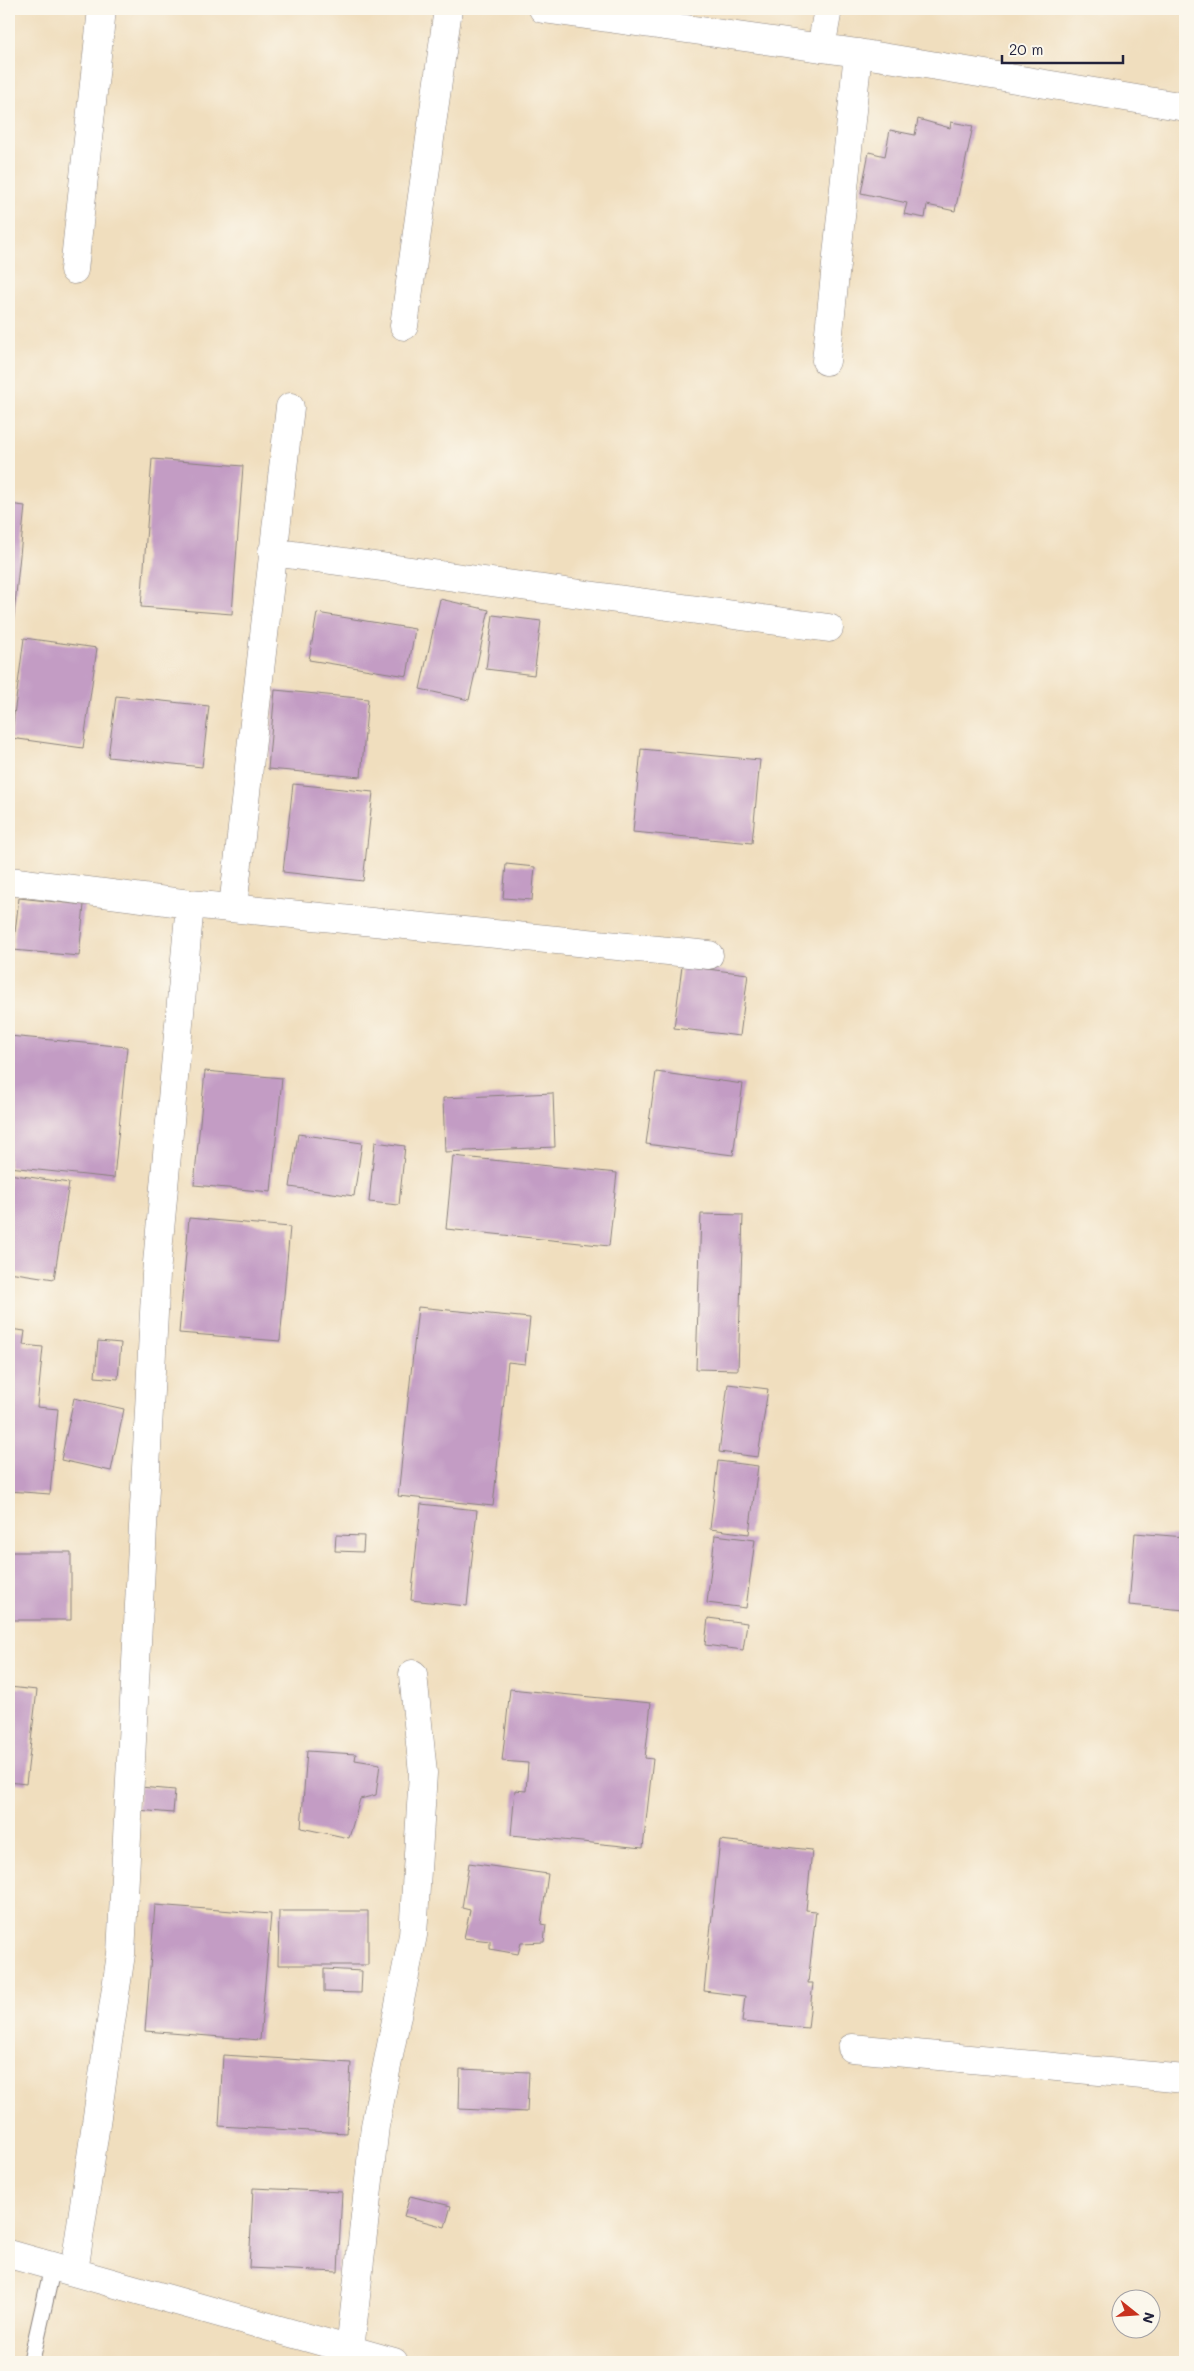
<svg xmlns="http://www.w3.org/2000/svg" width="1194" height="2371" font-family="Mali,sans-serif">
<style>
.building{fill:#c39cc4}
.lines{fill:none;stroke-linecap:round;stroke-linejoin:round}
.service-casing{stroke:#89807c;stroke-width:18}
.minor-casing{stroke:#89807c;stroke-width:29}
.service{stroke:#fff;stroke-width:16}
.minor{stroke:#fff;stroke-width:28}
</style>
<rect width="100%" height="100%" fill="#fbf7ec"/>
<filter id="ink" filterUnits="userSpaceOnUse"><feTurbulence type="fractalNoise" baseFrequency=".02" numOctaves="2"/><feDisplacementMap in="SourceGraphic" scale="10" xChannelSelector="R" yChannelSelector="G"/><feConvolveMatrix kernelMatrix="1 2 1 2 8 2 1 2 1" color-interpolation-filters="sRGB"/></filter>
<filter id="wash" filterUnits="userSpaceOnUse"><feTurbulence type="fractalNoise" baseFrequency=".0096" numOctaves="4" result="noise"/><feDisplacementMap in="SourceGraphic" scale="20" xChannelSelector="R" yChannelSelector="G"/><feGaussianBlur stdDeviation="1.12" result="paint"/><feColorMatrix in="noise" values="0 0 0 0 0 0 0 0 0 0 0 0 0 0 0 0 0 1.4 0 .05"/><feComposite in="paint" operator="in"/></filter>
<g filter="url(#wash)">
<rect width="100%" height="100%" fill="#f0debe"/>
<g id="blocks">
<path class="building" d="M918,119L950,128L951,122L973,126L955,211L927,205L925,218L904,214L907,203L861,193L869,152L885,156L890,130L915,135Z
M152,459L243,466L232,614L141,607Z
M9,504L25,506L12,634H9Z
M440,599L489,610L469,700L420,689Z
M317,613L415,629L407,676L309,660Z
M493,615L541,621L534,675L486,669Z
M24,638L97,648L83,748L11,738Z
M275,690L368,699L361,777L268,769Z
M116,696L209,706L202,767L108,757Z
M641,749L760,760L752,843L633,832Z
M293,784L373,792L363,881L283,872Z
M506,864L535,867L532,900L503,898Z
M19,898L84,905L79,956L13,950Z
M682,966L748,974L740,1036L674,1028Z
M9,1036L127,1047L114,1178L9,1167Z
M205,1071L282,1078L271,1192L194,1185Z
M656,1072L743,1084L733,1155L646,1144Z
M553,1093L555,1147L445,1152L443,1098Z
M298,1134L362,1143L354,1196L290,1187Z
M375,1142L405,1146L399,1205L369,1202Z
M453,1156L617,1173L609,1246L446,1229Z
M9,1174L69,1183L54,1279L9,1272Z
M701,1214L743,1215L738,1370L696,1369Z
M189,1218L290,1227L280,1341L179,1333Z
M418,1307L530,1318L525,1364L508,1362L493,1506L398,1496Z
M9,1329L25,1331L23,1345L43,1347L37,1407L58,1409L50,1494L9,1491Z
M98,1341L121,1343L118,1379L95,1377Z
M728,1384L768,1389L758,1457L719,1452Z
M74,1398L124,1409L111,1471L61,1460Z
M718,1461L758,1466L749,1534L710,1529Z
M421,1504L477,1510L467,1606L411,1600Z
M1135,1533L1185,1537V1610L1129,1605Z
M336,1535L364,1536L363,1552L335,1551Z
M715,1535L755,1540L746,1608L707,1603Z
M9,1552H71V1620H9Z
M708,1618L747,1623L743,1650L705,1645Z
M9,1687L37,1690L26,1784L9,1782Z
M510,1689L651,1703L645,1758L653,1759L643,1848L511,1835L515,1790L526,1791L528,1763L502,1761Z
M307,1751L356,1754L355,1760L380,1764L376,1795L360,1799L349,1838L301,1828Z
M140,1787L175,1790L173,1813L138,1810Z
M720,1840L812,1850L806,1910L816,1911L808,1983H813L808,2028L742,2022L745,1996L704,1991Z
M469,1863L548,1874L541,1924L546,1925L544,1942L521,1943L518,1954L490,1949V1941L464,1938L470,1910L462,1908Z
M155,1905L271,1914L260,2040L145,2031Z
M279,1911H368V1965H278Z
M324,1969L362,1971L361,1993L324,1992Z
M223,2055L351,2063L347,2133L219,2126Z
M460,2069L529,2072L527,2112L459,2109Z
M253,2188L342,2192L338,2272L249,2268Z
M410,2196L451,2206L445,2227L404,2216Z"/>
</g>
</g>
<g filter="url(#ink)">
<use href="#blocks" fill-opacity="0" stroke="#89807c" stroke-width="1"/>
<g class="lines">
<defs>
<path id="service" d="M31,2362L53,2265"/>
<path id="minor" d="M543,9L858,53L1185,107
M821,48L828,9
M74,270L102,9
M404,326L448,9
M826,361L858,53
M272,552L829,628
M9,881L190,904L709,955
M233,907L290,407
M852,2048L1185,2079
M9,2254L394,2362
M74,2272L121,1954L156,1274L190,904
M350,2350L375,2126L413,1935L423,1773L413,1674"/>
</defs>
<use href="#service" class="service-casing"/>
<use href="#minor" class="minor-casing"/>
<use href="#service" class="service"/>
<use href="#minor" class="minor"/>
</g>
</g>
<rect width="1194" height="2371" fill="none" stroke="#fbf7ec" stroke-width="30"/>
<g transform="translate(1136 2314) rotate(107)"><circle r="24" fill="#fbf7ec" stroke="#a4a2a5"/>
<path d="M0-4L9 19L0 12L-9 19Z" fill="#c8321e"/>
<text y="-8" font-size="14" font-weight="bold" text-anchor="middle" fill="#22223b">N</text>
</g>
<path d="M1002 55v8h121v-8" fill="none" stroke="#22223b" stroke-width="2.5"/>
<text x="1009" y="55" font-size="15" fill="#22223b" stroke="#fbf7ec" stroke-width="4" paint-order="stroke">20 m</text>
</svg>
